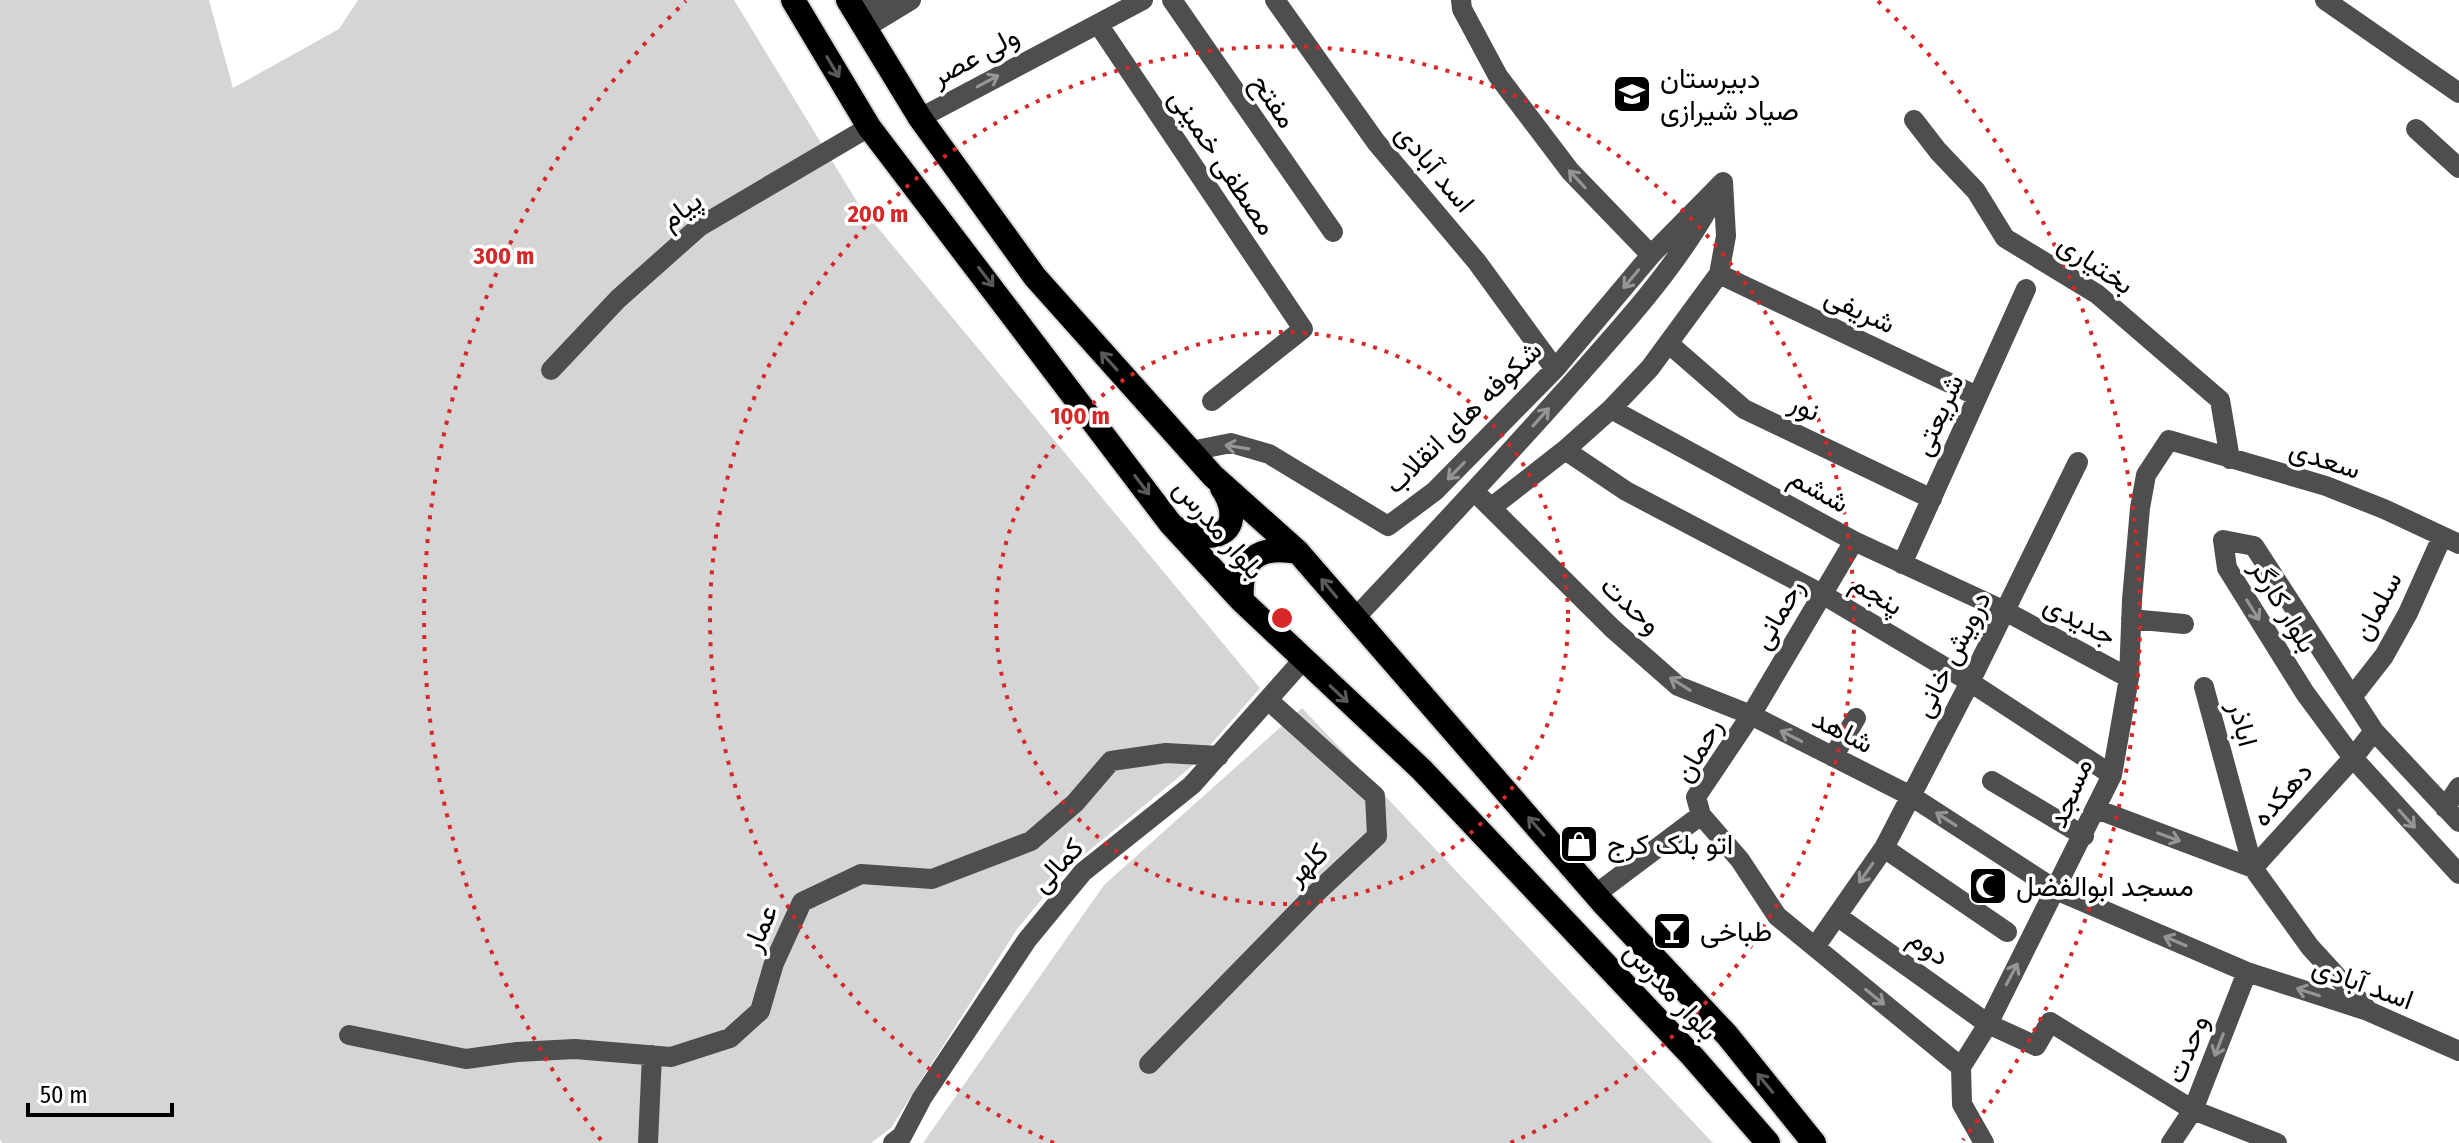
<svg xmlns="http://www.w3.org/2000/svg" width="2459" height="1143" font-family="'Fira Sans Condensed',Vazirmatn,sans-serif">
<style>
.green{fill:#d5d5d5}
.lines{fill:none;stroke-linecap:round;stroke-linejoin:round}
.highway-casing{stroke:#dbdbdb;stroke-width:28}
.minor{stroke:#4e4e4e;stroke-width:20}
.highway{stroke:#000;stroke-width:24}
.oneway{stroke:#595959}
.oneway2{stroke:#959595}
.ring{fill:none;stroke:#d62828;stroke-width:4;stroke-dasharray:4 8}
.labels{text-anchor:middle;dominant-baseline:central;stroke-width:7;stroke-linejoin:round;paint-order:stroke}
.street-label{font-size:28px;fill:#000;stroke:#fff}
.poi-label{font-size:28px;fill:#000;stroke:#fff;text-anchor:start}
.centre{fill:#d62828;stroke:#fff;stroke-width:4}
.ring-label{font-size:24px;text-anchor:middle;font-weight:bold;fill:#d62828;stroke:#fff;stroke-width:7;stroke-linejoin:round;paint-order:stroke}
</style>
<rect width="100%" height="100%" fill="#fff"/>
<path class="green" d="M0,0H209L233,88L339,29L358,0H734L859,205L1260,688L1191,767L1068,868L1017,929L891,1128L871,1143H2L0,1139Z
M1302,708L1713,1143H923L1104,885Z"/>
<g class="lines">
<defs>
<path id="highway" d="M793,0L869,127L1170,523L1242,601L1422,770L1693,1057L1768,1143
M848,0L920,118L1035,277L1213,476L1298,552L1602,902L1727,1035L1814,1143
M1176,528C1187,532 1196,536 1208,536C1239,535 1234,506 1222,488
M1242,601C1239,559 1257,545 1298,552"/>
</defs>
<use href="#highway" class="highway-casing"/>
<path class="minor" d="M1172,0L1333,232
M1275,0L1376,142L1477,262L1555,369
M1461,0L1462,9L1498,76L1570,171L1651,255
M2325,0L2459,93
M857,15L882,0
M1098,24L1303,329L1212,401
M865,28L911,0
M920,118L1143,0
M1914,120L1938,151L1976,191L2005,238L2097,294L2220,400L2230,459
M2416,129L2459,168
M1719,274L1977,396
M1668,343L1744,409L1932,499
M551,370L618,299L699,227L869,127
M1611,409L1854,541L2005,611L2129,678
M1565,450L1626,491L1822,594L1970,682L2112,775
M1191,451L1231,443L1269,454L1388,526L1435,491L1555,369L1651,255L1723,182
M1475,492L1613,629L1678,686L1751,715L1911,796L2056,890L2247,972L2368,1011L2459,1051
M1492,507L1565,450L1611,409L1650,368L1719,274L1726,236L1723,182
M1854,541L1751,715L1696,797L1701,815L1740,860L1777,916L1961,1067
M1902,564L2026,289
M1355,618C1425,544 1494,470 1562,394C1615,334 1670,276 1709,207
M2131,619L2184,624
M2204,687L2253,868L2310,947L2366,1008
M2352,697L2384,656L2408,613L2442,537
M1833,757L1856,718
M1992,781L2084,836
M2445,808L2459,787
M2096,809L2253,868
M2459,822L2374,731L2254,546L2223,540L2227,568L2305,693L2353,758L2459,874
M1884,848L2007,932
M2253,868L2353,758L2374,731
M1596,894L1701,815
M1837,916L1988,1024L2036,1046L2050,1022L2193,1110L2277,1143
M1815,947L1884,848L1970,682L2078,462
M349,1035L466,1059L517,1052L575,1049L671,1057L730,1038L760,1011L774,963L802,902L861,874L932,879L1031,841L1075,803L1111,761L1166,753L1219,756
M1149,1064L1315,894L1377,836L1375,796L1268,700
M648,1143L652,1055
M893,1143L902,1136L922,1098L1027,940L1083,872L1192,785L1303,660
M1984,1143L1962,1104L1961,1067L1988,1024L2112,775L2129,678L2132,600L2140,508L2146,475L2169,440L2326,486L2384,509L2459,544
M2171,1143L2193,1110L2247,972"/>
<use href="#highway" class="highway"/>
</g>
<defs><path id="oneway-shaft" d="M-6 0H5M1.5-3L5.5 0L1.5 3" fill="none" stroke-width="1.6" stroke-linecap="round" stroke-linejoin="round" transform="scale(2)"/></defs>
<g class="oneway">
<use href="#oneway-shaft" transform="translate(833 67) rotate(59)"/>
<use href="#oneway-shaft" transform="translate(986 277) rotate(52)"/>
<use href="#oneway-shaft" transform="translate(1109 361) rotate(-132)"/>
<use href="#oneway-shaft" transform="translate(1142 485) rotate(53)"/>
<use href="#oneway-shaft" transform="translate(1329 588) rotate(-130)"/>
<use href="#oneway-shaft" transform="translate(1339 694) rotate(43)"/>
<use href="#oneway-shaft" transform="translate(1536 826) rotate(-131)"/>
<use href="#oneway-shaft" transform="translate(1765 1083) rotate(-129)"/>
</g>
<g class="oneway2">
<use href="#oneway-shaft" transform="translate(988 81) rotate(-28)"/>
<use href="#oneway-shaft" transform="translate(1577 179) rotate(-133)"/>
<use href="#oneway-shaft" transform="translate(1631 279) rotate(130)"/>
<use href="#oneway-shaft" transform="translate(1541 417) rotate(-48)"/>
<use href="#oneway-shaft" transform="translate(1237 447) rotate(-171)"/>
<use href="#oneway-shaft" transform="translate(1456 471) rotate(134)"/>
<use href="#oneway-shaft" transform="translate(2253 610) rotate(58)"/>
<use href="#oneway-shaft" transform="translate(1680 684) rotate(-148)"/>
<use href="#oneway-shaft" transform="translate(1791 736) rotate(-153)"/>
<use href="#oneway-shaft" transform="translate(1946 819) rotate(-147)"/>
<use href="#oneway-shaft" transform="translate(2407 819) rotate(48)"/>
<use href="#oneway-shaft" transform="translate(2169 837) rotate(20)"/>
<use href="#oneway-shaft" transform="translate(1866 873) rotate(125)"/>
<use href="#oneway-shaft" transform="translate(2175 941) rotate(-157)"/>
<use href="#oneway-shaft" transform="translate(2012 974) rotate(-62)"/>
<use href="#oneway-shaft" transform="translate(2308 992) rotate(-162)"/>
<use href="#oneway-shaft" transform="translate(1875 997) rotate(39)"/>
<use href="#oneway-shaft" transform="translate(2219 1045) rotate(111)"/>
</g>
<g class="ring">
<circle cx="1282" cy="618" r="286"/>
<path d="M1054 1143A572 572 0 1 1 1510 1143"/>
<path d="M601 1140A858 858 0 0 1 686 1M1878 1A858 858 0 0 1 1963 1140"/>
</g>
<defs>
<symbol id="school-square" viewBox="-11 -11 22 22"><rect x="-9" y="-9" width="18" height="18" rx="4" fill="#000" stroke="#fff"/><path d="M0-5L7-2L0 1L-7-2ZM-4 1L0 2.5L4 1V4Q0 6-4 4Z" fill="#fff"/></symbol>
<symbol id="shop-square" viewBox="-11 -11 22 22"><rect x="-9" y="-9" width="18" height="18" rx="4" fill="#000" stroke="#fff"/><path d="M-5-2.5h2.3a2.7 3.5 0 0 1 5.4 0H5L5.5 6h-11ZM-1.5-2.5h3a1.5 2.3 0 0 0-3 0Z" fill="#fff"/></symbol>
<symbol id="mosque-square" viewBox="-11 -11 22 22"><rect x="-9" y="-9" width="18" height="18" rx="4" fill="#000" stroke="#fff"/><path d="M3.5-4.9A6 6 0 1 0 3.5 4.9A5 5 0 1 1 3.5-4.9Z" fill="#fff"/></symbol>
<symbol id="bar-square" viewBox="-11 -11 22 22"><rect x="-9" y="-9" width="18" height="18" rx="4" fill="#000" stroke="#fff"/><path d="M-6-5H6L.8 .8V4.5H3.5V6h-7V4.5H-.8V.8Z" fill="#fff"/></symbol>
</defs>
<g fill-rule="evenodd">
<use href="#school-square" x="1610" y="72" width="44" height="44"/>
<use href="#shop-square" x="1557" y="822" width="44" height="44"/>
<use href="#mosque-square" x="1966" y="864" width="44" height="44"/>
<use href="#bar-square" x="1650" y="909" width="44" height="44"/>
</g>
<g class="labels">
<g class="street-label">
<text transform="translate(975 56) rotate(-28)">ولی عصر</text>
<text transform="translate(1274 101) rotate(56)">مفتح</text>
<text transform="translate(1223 162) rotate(56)">مصطفی خمینی</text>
<text transform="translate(1435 168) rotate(50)">اسد آبادی</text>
<text transform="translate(681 210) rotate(-37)">پیام</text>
<text transform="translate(2096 264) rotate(34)">بختیاری</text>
<text transform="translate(1860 310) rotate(25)">شریفی</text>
<text transform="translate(1805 407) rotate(25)">نور</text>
<text transform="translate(1938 415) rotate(-66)">شریعتی</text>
<text transform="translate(1463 417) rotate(-44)">شکوفه های انقلاب</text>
<text transform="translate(2325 459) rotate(18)">سعدی</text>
<text transform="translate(1819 490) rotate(29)">ششم</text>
<text transform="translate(1219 529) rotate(49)">بلوار مدرس</text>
<text transform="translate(1877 594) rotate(31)">پنجم</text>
<text transform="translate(1631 605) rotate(43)">وحدت</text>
<text transform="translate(2284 606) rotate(59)">بلوار کارگر</text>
<text transform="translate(2377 606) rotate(-62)">سلمان</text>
<text transform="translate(1778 614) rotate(-60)">رحمانی</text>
<text transform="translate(2080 620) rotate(28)">جدیدی</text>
<text transform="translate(1952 654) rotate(-63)">درویش خانی</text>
<text transform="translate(2243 724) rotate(75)">اباذر</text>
<text transform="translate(1843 731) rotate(27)">شاهد</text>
<text transform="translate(1698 750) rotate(-60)">رحمان</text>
<text transform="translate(2070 793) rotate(-67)">مسجد</text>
<text transform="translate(2282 794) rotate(-48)">دهکده</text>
<text transform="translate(1307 864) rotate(-44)">کلهر</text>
<text transform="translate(1057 865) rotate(-47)">کمالی</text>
<text transform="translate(760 928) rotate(-67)">عمار</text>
<text transform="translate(1929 947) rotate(35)">دوم</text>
<text transform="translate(2363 983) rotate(20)">اسد آبادی</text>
<text transform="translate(1671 991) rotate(47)">بلوار مدرس</text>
<text transform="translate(2187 1049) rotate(-68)">وحدت</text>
</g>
<g class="poi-label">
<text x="1660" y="78">دبیرستان<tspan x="1660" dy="32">صیاد شیرازی</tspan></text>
<text x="1607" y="844">اتو بلک کرج</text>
<text x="2016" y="886">مسجد ابوالفضل</text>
<text x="1700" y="931">طباخی</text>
</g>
</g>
<circle cx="1282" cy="618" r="12" class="centre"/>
<g class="ring-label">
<text x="878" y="222">200 m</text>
<text x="504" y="264">300 m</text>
<text x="1080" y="424">100 m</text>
</g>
<path d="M28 1103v12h144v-12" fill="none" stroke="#000000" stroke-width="4"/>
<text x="40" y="1103" font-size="24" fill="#000000" stroke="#ffffff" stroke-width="6" paint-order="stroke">50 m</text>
</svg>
